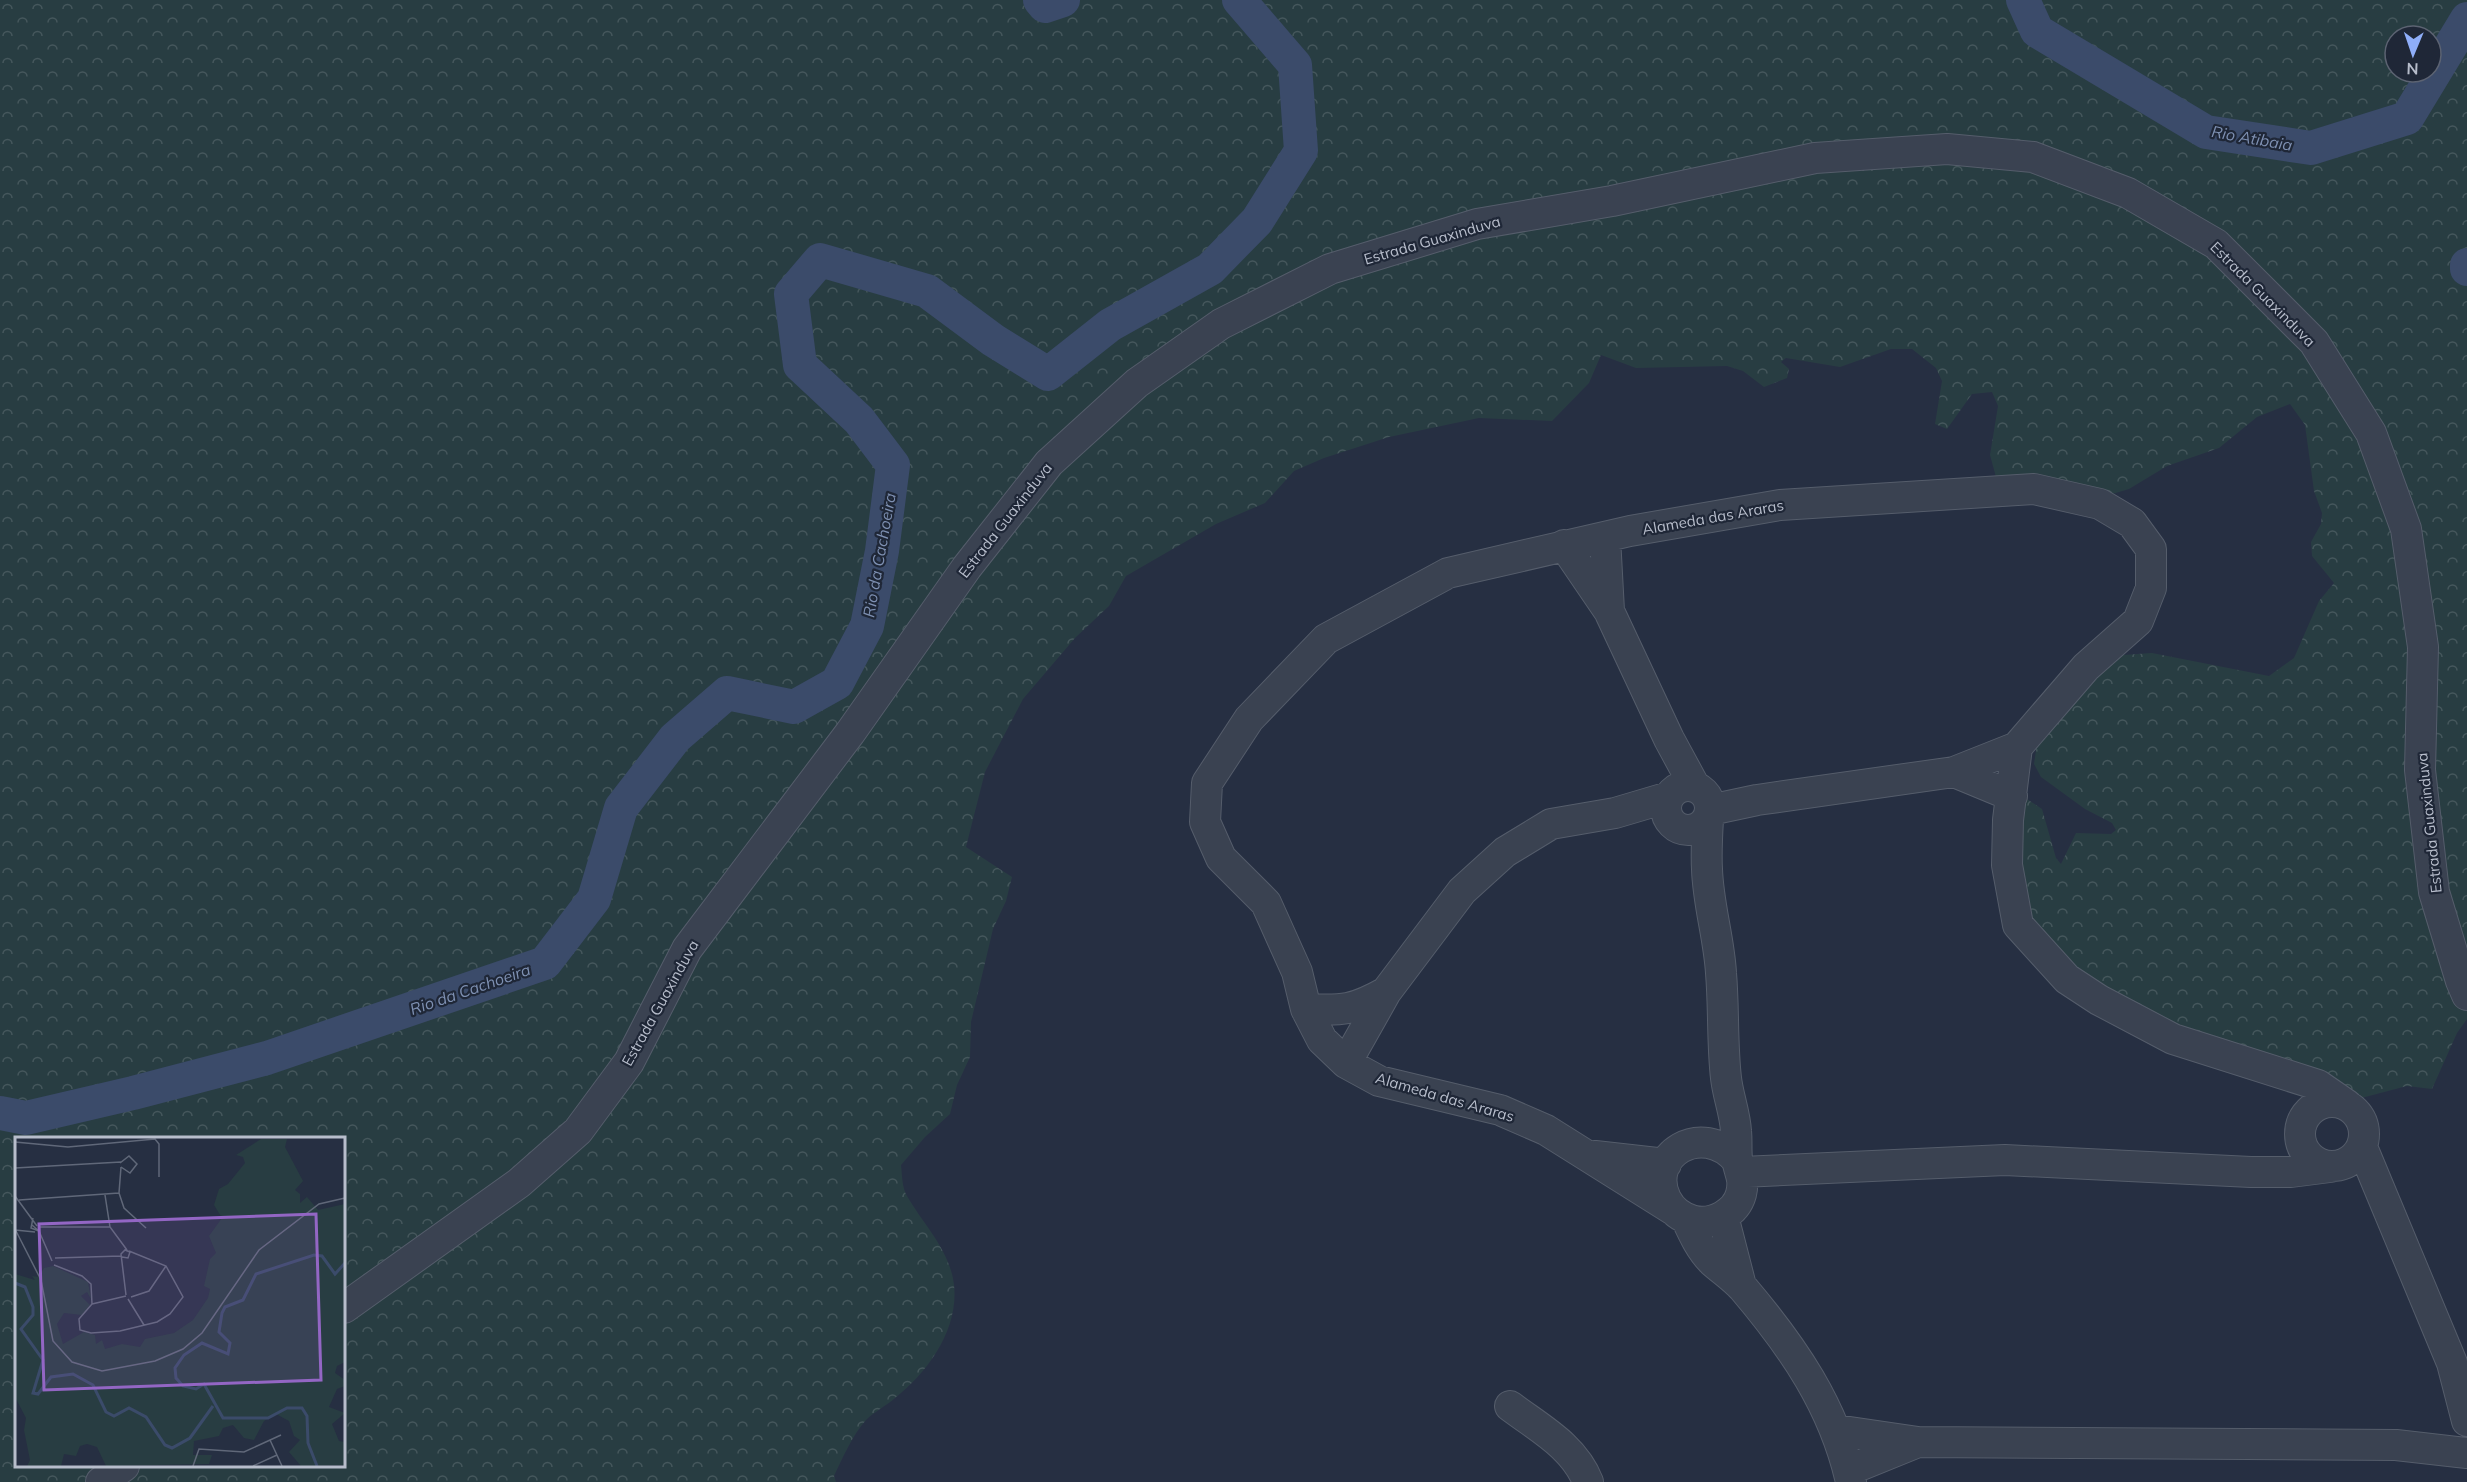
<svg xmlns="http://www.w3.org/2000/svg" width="2467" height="1482" font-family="Mulish,sans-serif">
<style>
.forest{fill:url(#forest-crowns);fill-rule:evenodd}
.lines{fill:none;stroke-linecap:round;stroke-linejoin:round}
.river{stroke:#3b4b6a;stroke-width:34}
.minor-casing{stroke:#555d6b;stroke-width:32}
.minor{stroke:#3a4251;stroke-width:30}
.labels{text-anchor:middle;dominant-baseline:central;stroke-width:4.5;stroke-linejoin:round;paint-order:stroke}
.street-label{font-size:15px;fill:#b7bdcb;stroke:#1f2737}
.water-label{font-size:16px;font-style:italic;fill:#7e90b2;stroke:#1f2737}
.inset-river{fill:none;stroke:#3b4b6a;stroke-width:3}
.inset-road{fill:none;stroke:#606879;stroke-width:1.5}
.view{fill:#9366c4;fill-opacity:0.15;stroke:#9366c4;stroke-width:3}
.inset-edge{fill:none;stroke:#b7bdcb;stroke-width:3}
</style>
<defs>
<pattern id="forest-crowns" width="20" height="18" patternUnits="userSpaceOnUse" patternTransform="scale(1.5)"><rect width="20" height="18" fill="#283d42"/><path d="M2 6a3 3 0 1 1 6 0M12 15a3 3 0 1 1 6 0" fill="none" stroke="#45575c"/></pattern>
</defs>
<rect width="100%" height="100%" fill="#262f42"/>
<path class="forest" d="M0,0H2467V1019L2457,1033L2432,1089L2407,1086L2350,1101L2139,1033L2041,944L2013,882L2017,807L2027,799L2042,809L2056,858L2061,864L2076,833L2111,834L2116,830L2112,823L2085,809L2041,777L2034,764L2037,744L2109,656L2152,653L2269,676L2294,658L2319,601L2334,583L2312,556L2311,542L2321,524L2322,513L2314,491L2305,425L2290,404L2257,417L2219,448L2167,466L2129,489L2092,500L1996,477L1990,455L1998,406L1992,392L1972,394L1947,429L1935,424L1942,381L1936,368L1912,349H1891L1840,367L1786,358L1781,362L1789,369L1787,378L1764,387L1743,371L1727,366L1636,368L1601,355L1589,383L1552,421L1479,418L1389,437L1324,458L1294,471L1265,503L1216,524L1126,576L1109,606L1075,638L1023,699L985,772L966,847L1012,877L1006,901L993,929L971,1022L970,1057L957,1085L950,1114L925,1137L901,1165C902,1174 902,1188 907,1196C923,1224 950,1250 954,1285C959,1329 928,1372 895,1398C886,1406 874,1412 866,1420C852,1436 843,1457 834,1476L836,1482H0ZM2395,36H2431V72H2395ZM16,1138H344V1466H16Z"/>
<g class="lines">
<path class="river" d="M1040,0L1045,6L1063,0
M2023,0L2037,31L2206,132L2311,148L2407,118L2467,19
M2467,265V269
M0,1113L26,1118L133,1093L267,1058L545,963L594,899L621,808L675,738L727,693L794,707L837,683L867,626L882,551L893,465L859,420L800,365L791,294L820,260L927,291L993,340L1048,374L1110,325L1210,269L1257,221L1301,151L1295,65L1239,0"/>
<defs>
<path id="minor" d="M1605,537L1609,611
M1564,545L1609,611L1669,739L1695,787
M1954,772L2012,796
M1666 808a22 22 0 1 1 44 0a22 22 0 1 1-44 0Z
M1710,810L1757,800L1954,772L2017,747
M1708,819C1707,836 1706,853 1707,869C1708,904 1719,938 1721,973C1724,1008 1722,1043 1726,1078C1728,1096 1735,1113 1736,1131C1737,1140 1736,1150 1737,1159C1739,1173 1745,1178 1741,1194C1736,1213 1713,1225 1694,1221C1682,1218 1672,1211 1666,1199C1645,1155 1702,1120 1737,1160
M1306,1009C1343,1011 1354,1010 1386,992
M1346,1063L1386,992L1462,891L1505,852L1551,824L1615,813L1669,797
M2300 1134a32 32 0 1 1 64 0a32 32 0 1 1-64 0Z
M2362,1147L2452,1363L2467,1421
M1595,1156L1666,1164
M1742,1172L2005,1160L2251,1172H2291L2330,1167
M1675,1211L1546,1130L1500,1110L1379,1081L1346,1063L1322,1040L1306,1009L1297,972L1266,903L1221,858L1205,822L1207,783L1249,719L1326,639L1448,573L1630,531L1780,505L2034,489L2100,504L2132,523L2151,549V588L2138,621L2086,667L2017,747L2008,820L2007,865L2018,925L2067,979L2099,1000L2173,1039L2318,1085L2347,1105
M1723,1216L1741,1286
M1686,1218C1693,1233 1700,1249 1712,1261C1722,1270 1734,1278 1743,1288C1793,1347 1834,1406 1851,1482
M344,1308L519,1183L578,1131L629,1062L687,949L850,733L967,567L1049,463L1137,383L1221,324L1330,269L1477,224L1612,201L1815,158L1947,149L2033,157L2128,193L2216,244L2314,342L2371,433L2406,529L2423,647L2420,770L2434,892L2461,981L2467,995
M1510,1406C1539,1428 1574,1446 1588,1482
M1836,1430L1918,1442L2396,1445L2467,1453
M1849,1470L1918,1442
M101,1482L124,1466"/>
</defs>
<use href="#minor" class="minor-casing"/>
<use href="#minor" class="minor"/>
</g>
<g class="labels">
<g class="street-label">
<text transform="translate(1432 240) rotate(-16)">Estrada Guaxinduva</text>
<text transform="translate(2263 294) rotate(45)">Estrada Guaxinduva</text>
<text transform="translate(1713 517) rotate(-10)">Alameda das Araras</text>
<text transform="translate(1005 520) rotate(-52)">Estrada Guaxinduva</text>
<text transform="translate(2429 823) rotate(-96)">Estrada Guaxinduva</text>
<text transform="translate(660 1003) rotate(-61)">Estrada Guaxinduva</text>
<text transform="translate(1445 1097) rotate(16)">Alameda das Araras</text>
</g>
<g class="water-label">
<text transform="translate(2252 138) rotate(10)">Rio Atibaia</text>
<text transform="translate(879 555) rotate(-80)">Rio da Cachoeira</text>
<text transform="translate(470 989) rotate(-19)">Rio da Cachoeira</text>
</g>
</g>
<g transform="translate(15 1137)">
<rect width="330" height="330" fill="#262f42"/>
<path d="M246,2H272L270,10L288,44L280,53L285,57V66L292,60L303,73L330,67V225L322,229L320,236L330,243V249L322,252L314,270L330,276L317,287L324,304L330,305V328L286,329L274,315L285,303L279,299L274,284L261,277L249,284L239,303L229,301L218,288L208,291L204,299L179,304L178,318H197L194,327L91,329L82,310L72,307L65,309L61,319L49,317L46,329H12L15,323L9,293L11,281L0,260V137L20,143L17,139L24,140L29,131L38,129L73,145L76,162L72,155L66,159L75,168L67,178L49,176L42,187L48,207L69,195L80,198L81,207L87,203L90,212L107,207L125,210L130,202L159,196L178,183L193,161L195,152L189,149L195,122L201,116L194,99L207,81L199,68L204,52L213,47L230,26L228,20L221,18Z" fill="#283d42"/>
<path class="inset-river" d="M0,146L10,150L18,170V178L6,192L28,223L18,256L23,257L36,240L58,237L78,248L91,275L99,279L114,271L131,280L150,308L157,311L175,301L198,269M302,329L293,306L292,279L287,271H272L253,281H208L189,247L181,252L168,249L161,241L160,231L169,218L187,206L213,217L215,206L204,195L207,176L210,170L228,163L241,137L299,118L307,119L320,137L330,126"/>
<path class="inset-road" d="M0,5L53,10L140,2L144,7V40M105,26L114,19L122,27L115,36L106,30M106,30L104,56L109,71L131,91M0,31L106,25M90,58L95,90L112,113M0,59L22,89M4,63L104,56M17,88L24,94L16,91L18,81M23,90H95M0,92L26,143L38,204L57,225L87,234L140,224L168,212L187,196L244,113L304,67L330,61M0,93L20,95M24,94L37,124M107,120L113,121L115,115L110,113L106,117L111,158M40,121L106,119M39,128L67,139L76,147L77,167L64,182L65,193L76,196L105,194L142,185L155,177L168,160L151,129L114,114M116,160L134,154L151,129M113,162L129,188M77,167L111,159M255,303L267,329M178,329L184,312L229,315L266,298M238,329L262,318"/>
<path class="view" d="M301,77L306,243L29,253L24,87Z"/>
<rect width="330" height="330" class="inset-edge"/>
</g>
<g transform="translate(2413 54) rotate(182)"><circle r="28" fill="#1f2737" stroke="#5c6372" stroke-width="1.5"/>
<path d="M0-4.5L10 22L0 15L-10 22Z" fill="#8faef9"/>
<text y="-9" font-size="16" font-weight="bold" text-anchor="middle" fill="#b7bdcb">N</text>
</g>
</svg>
